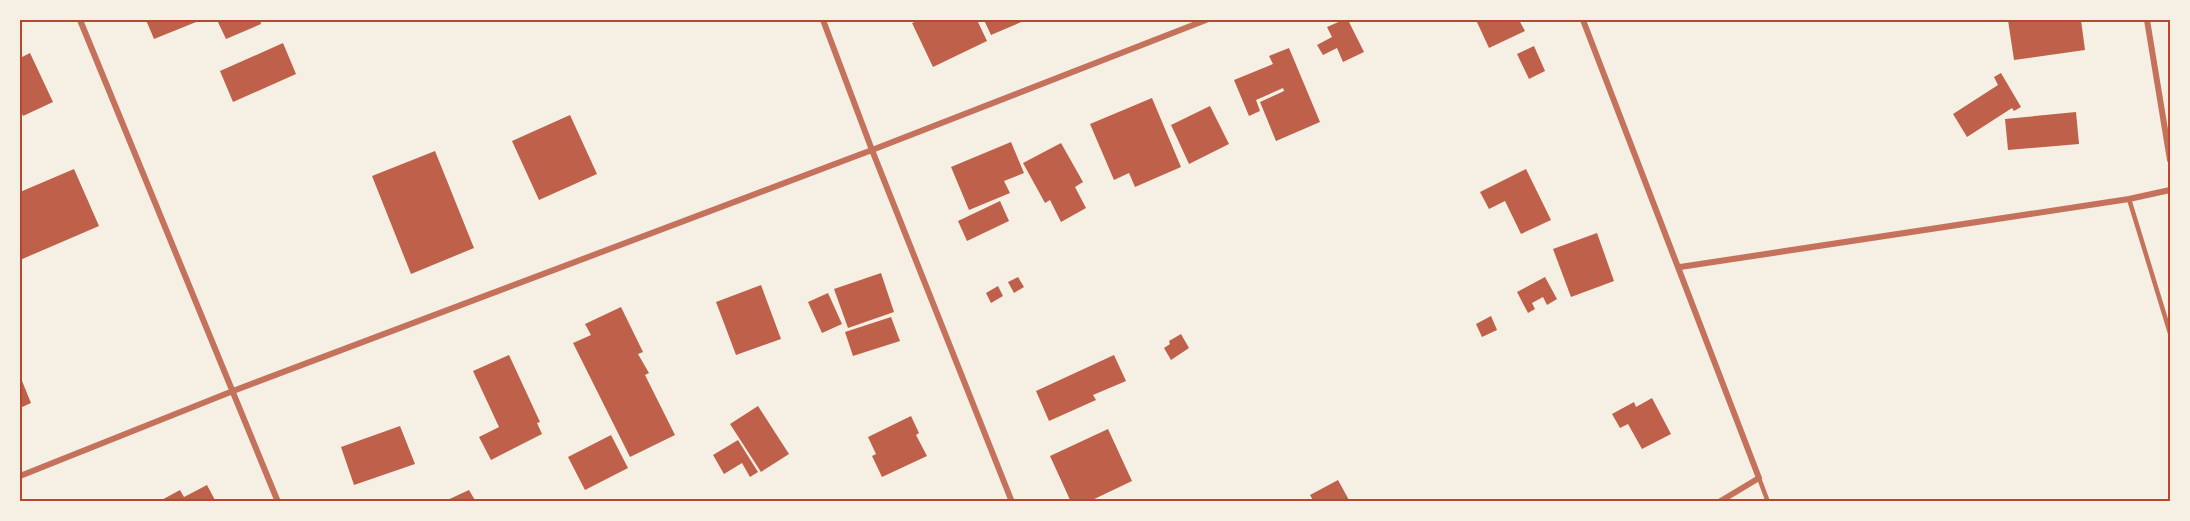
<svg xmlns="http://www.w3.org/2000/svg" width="2190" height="521" font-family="'Space Grotesk',sans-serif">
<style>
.building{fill:#bf614a}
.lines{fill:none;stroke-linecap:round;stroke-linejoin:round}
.service{stroke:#c5725c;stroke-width:4.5}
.minor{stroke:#c5725c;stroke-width:6}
.neatline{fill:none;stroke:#b5482f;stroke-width:2}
</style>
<rect width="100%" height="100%" fill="#f6efe4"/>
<path class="building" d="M146,20H201L154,39Z
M217,20H260L261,24L226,39Z
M920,20H977L987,41L933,67L912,23Z
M984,20H1026L991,35Z
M1343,20H1348L1364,52L1343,62L1337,48L1323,55L1317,45L1332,37L1327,27Z
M1476,20H1519L1525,31L1489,48Z
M2008,20H2081L2085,50L2014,60Z
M283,43L296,74L233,102L220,71Z
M1534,46L1545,71L1529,79L1517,54Z
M1289,48L1320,122L1276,141L1260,102L1284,91L1283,88L1256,100L1260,111L1249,116L1234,80L1273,64L1269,56Z
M30,53L53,102L23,116L20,109V58Z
M2001,73L2021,107L2014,111L2012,108L1967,137L1953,114L1998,85L1994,77Z
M1152,98L1181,167L1135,187L1129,173L1114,180L1090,124Z
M1210,106L1229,144L1189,164L1171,125Z
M2076,112L2079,144L2008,150L2005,119Z
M570,115L597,174L539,200L512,141Z
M1011,142L1024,173L1004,181L1010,193L969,210L951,167Z
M1061,143L1083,182L1075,187L1086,208L1061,222L1050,200L1045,203L1023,163Z
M435,151L474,248L411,274L372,176Z
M74,169L99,226L20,260V192Z
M1526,169L1551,220L1521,234L1505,201L1489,209L1480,192Z
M1000,201L1009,221L967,241L958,221Z
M1597,233L1614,281L1571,297L1553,249Z
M881,273L894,312L848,328L834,289Z
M1018,277L1024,287L1014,293L1008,282Z
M1545,277L1557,299L1547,305L1543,297L1532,303L1535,309L1528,313L1517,292Z
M761,285L781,339L736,355L716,302Z
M998,286L1003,296L991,303L986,293Z
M828,293L842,324L822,333L808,302Z
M621,307L643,352L638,354L649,373L645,375L675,435L630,457L573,343L591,335L585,324Z
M1491,316L1497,330L1482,337L1476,324Z
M891,317L900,341L853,356L845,332Z
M1181,334L1189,348L1171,360L1164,348L1170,344L1169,341Z
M509,355L540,422L537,423L542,434L491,460L479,437L499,427L473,371Z
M1114,355L1126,381L1093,395L1096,400L1049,421L1036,391Z
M20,376L31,403L20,408Z
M1652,398L1671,434L1642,449L1628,424L1620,428L1612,414L1634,402L1636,407Z
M758,406L789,454L761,472L730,424Z
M911,416L919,433L916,435L927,456L882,477L872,456L876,454L868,437Z
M400,426L415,464L354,485L341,447Z
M1108,429L1132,481L1088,502H1071L1050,456Z
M611,435L628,468L585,490L568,457Z
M738,440L758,472L750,477L742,463L724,474L713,455Z
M1338,480L1350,502H1314L1310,495Z
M207,485L216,502H158L180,490L184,497Z
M469,490L476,502H443Z"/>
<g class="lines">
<path class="service" d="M2129,199L2170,333
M1759,478L1768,502"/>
<path class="minor" d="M80,20L278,502
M823,20L872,150L1012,502
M1583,20L1759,478L1719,502
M2147,20L2170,160
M1680,267L2129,199L2170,190
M20,476L233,391L872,150L1206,20"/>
</g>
<rect width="2190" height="521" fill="none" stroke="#f6efe4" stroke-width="42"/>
<rect x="21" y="21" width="2148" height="479" class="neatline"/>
</svg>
